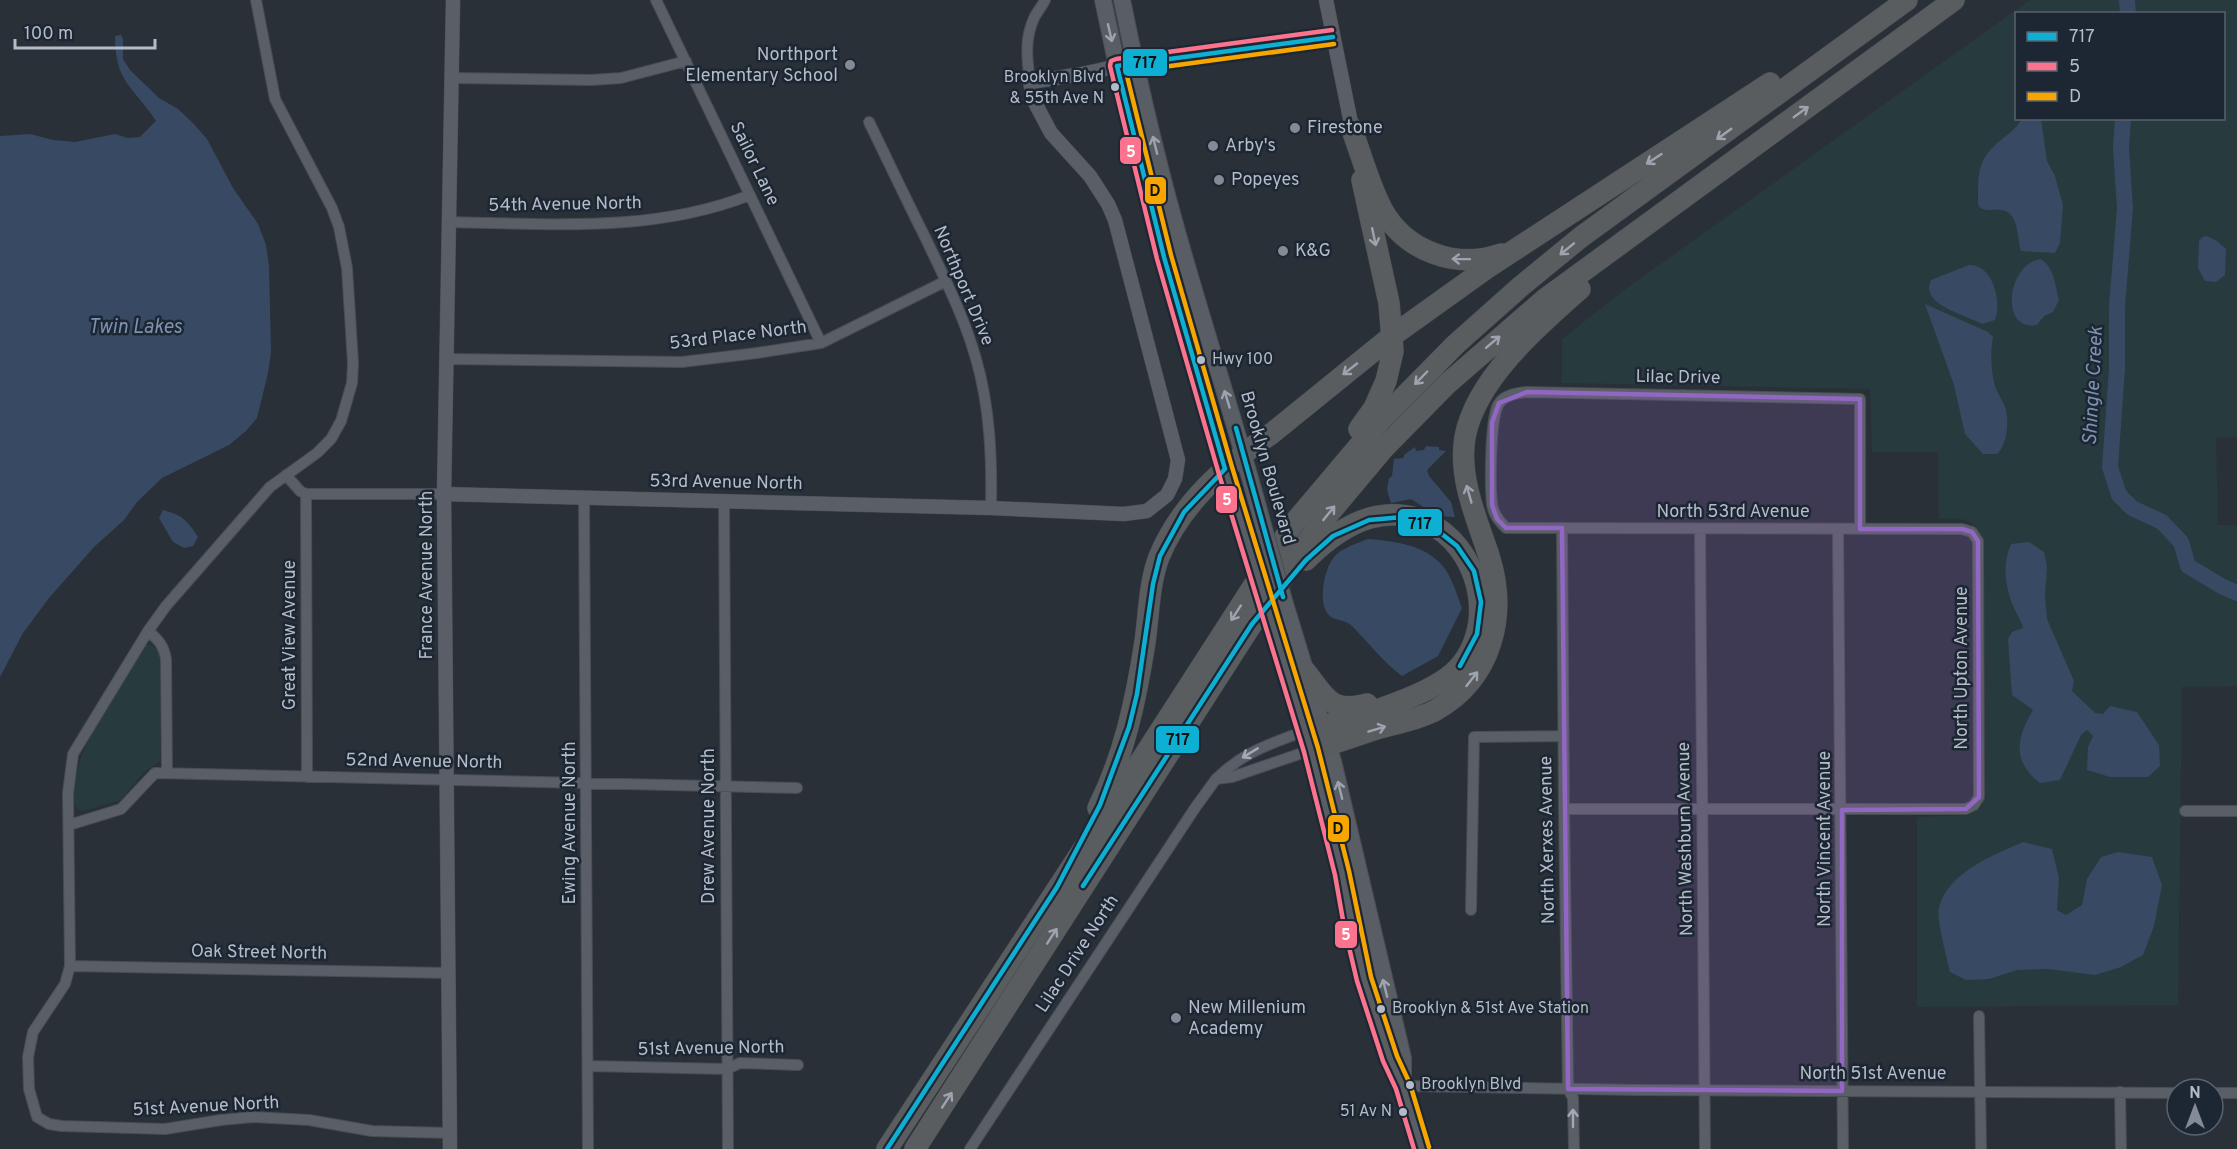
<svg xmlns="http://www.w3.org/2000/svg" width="2237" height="1149" font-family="Overpass,sans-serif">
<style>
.green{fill:#273a3e;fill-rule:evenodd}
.water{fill:#384963}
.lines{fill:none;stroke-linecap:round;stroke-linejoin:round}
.river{stroke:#384963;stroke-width:16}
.minor-casing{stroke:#484c53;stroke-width:12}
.tertiary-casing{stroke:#484c53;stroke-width:15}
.secondary-casing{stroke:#484c53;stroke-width:18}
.motorway-casing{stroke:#474c53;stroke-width:22}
.minor{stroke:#5a5e66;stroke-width:10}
.tertiary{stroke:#5a5e66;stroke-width:14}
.secondary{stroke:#595d64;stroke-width:16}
.motorway{stroke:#5a5d60;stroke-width:21}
.secondary-bridge-casing{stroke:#484c53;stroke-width:18;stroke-linecap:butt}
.secondary-bridge{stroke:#595d64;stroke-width:16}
.bus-1-casing{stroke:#1d2633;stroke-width:9}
.bus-2-casing{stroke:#1d2633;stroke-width:9}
.bus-3-casing{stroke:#1d2633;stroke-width:9}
.bus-1{stroke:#0dafd3;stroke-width:4.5}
.bus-2{stroke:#fc738d;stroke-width:4.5}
.bus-3{stroke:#f7a600;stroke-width:4.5}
.oneway{stroke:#9da4b0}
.oneway2{stroke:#9ea4af}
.oneway3{stroke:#a2a9b5}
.marked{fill:#9266c3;fill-opacity:0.2;stroke:#9266c3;stroke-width:4.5;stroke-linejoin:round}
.poi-dot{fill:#848b96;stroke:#1d2633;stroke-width:2}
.bus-dot{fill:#b4bcc9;stroke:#1d2633;stroke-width:2}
.labels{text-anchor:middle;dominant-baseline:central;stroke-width:5;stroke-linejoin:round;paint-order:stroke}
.bus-label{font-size:16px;fill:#b4bcc9;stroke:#1d2633;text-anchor:start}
.poi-label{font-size:18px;fill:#b4bcc9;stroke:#1d2633;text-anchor:start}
.street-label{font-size:18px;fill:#b4bcc9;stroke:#1d2633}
.water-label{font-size:20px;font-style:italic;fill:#7c92b1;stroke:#1d2633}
.line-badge{stroke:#1d2633;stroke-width:2}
.badge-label{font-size:16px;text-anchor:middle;font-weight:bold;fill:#fff}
.pale-badge-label{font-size:16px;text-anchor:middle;font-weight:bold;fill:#111}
</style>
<rect width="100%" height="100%" fill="#2a3038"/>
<path class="green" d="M2030,0H2237V437L2216,438L2218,525H2237V686L2182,687L2178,1005L1917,1007V817L1968,815L1982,807L1985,788L1982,536C1970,516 1961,519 1939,519L1938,452H1872L1870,389L1562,383V339L1627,288ZM2016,14H2224V118H2016Z
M146,645H152L158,650L160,657V761L143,773L121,800L83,811C73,808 74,802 74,793C74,746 122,686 146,645Z"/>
<path class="water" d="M121,35L123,39V59L130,70L159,98L178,109L193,123L207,139L233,188L258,224L266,245L269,266L271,352L268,373L257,418L246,431L229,445L162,478L137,502L124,520L94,547L49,598L23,633L0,677V136L30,134L53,140L75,142L115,134L128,138L140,137L156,121C133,86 115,83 115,36Z
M2022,118L2041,119L2047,161L2055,176L2063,205L2060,243L2055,253L2021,251C2017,238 2019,213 2002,210C1994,209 1986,212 1979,207L1978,203C1978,173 1977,159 2002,139C2010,133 2017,128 2022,118Z
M2207,236L2217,241L2226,249L2225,275L2216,282L2205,281L2198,268L2199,241L2203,237Z
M2041,259C2055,269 2055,285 2059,300L2053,312L2044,316L2037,325C1998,332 2008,262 2041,259Z
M1969,265C1993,264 2002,302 1995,320L1982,324C1967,315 1919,305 1931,280Z
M1925,304L1988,332L1993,337C1990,353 1991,374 1996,389C1999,396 2004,402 2006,410C2009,422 2007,445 1997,454H1983L1965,434L1954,385Z
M1426,446L1439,447V450L1446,451L1427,470L1429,476L1451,502L1455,517L1437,516L1411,499L1391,503L1387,490L1389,478L1392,476L1394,459L1403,458L1405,454L1415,447L1416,451L1424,450Z
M163,510C182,515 187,520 198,537L193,546L184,548L173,542L159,518Z
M1368,539C1391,541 1421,544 1439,562C1451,573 1456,593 1462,608L1438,656L1402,676C1383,662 1369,643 1352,626C1346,620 1338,621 1331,617C1316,607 1324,567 1335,556C1342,548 1358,543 1368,539Z
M2029,542L2044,552L2047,567L2045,596L2047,619L2074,681L2072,691L2095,713L2103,714L2110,706L2137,712L2159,745L2160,766L2148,777H2110L2087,770L2088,747L2093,736L2087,730L2081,735L2060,780L2040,783C2011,761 2017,737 2033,710L2012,695L2008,639L2012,632L2023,628C2021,619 2016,614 2013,606C2005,585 2002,565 2011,544Z
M2023,842L2052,849L2059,878L2057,910L2066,915L2082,905L2087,879L2101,857L2118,852L2152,857L2162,885L2154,926L2143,955L2121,967L2095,975L2048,969L2017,970L1989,979L1966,980L1950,972C1947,959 1936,918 1939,908C1947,873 1993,855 2023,842Z"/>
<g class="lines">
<path class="river" d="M2127,0L2128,14
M2123,118L2121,147L2125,208L2117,306V369L2110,467L2119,495L2132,508L2162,522L2181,542L2188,566L2223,587L2237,593"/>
<defs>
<path id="minor" d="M256,0L275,99L332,208L339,227L347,268L353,363L352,383L341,421L331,439L317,453L270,487L166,606L148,631L73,754L68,793L70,966L65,984L33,1032L28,1057L29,1089L37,1117L49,1124L62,1126L165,1129L221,1120L253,1117L309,1120L372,1131L449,1133
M656,0L821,343
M452,78L591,80L621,78L686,61
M1030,82C1027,59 1024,38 1035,16C1038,11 1042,6 1045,0
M869,122C888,161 906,199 925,237C944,277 964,316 976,359C990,407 992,458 991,508
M449,222C551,224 654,233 750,195
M447,359L682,362L757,353L821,343L946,281
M286,475L300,491L306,494H444
M306,494L307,777
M584,497L588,1149
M724,502L728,1149
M1562,528L1564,809L1568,1089L1573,1098L1574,1149
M1700,529L1705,1149
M1838,529L1843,1149
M148,631C158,639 164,646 166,659L167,773
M1304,731C1268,745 1245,751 1216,779L1232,777L1311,750
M1564,809H1966L1974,805L1979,797L1978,541L1972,532L1962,529L1506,528C1499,521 1493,514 1492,504C1490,485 1490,421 1498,405C1503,395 1516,393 1527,392L1860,399V529
M2185,811H2237
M69,825L121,809L155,773L797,788
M1471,910L1474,737L1563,736
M70,966L448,973
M1979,1016L1981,1149
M588,1066L727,1069L740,1063L798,1065
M1403,1086L1635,1090L2177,1093
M2120,1092L2121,1149
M2213,1093H2237
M970,1149L1195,808L1216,779"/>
<path id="tertiary" d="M1326,0L1353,133
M444,494L991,508L1124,514L1147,511L1167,495L1175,479L1178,460L1115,220L1108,204L1090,176L1051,133L1034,101L1030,82L1082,74L1136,62L1333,37
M450,1149L444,494L453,0"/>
<path id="secondary" d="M1103,0L1121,85L1164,257L1248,545
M1122,0C1140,89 1161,179 1187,266C1212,353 1240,438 1263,525
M1283,597L1333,761L1403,1058V1081
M1278,645L1311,750L1342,873L1351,924L1364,979L1390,1059L1403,1086L1422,1149"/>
<path id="motorway" d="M1351,127C1361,154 1369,184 1382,209C1405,251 1456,270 1501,254
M1359,429L1374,408L1386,381L1393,351L1389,303L1362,180
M1305,671C1326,697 1330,714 1367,704
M1304,731C1345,720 1422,700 1453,673C1468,660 1476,642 1479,622C1486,560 1436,500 1370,518C1345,525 1324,542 1306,560
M1311,750C1334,744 1357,735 1380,728C1398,723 1420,719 1436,710C1492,678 1508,615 1489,556C1477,519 1458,478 1465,437C1476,379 1538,326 1580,289
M1098,808C1124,756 1136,700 1145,642C1149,614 1149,583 1159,557C1180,505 1226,464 1271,434L1392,336L1487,268L1770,83
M887,1149L1120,793L1294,523L1380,421L1456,344L1520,287L1581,237L1907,0
M915,1149L1248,630L1316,529L1384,448L1447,384L1545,299L1954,0"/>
</defs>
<use href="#minor" class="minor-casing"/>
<use href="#tertiary" class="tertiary-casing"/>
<use href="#secondary" class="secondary-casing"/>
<use href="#motorway" class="motorway-casing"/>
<use href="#minor" class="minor"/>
<use href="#tertiary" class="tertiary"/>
<use href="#secondary" class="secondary"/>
<use href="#motorway" class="motorway"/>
<defs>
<path id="secondary-bridge" d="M1263,525L1283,597
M1248,545L1278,645"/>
</defs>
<use href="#secondary-bridge" class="secondary-bridge-casing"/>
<use href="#secondary-bridge" class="secondary-bridge"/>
<defs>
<path id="bus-1" d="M1236,428L1283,597
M1083,886L1252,624L1306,560L1333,536L1369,520L1403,517L1433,527L1457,546L1474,571L1481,602L1477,634L1460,666
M887,1149L1057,887L1100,805L1129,727L1137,694L1153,584L1160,556L1184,512L1225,469L1164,257L1117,66L1333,37"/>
<path id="bus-2" d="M1332,30L1116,59L1111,61L1110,66L1157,259L1218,471L1304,752L1335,875L1344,926L1357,981L1383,1061L1396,1089L1414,1149"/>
<path id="bus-3" d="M1334,44L1126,72L1171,255L1232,467L1318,748L1349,871L1371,977L1397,1056L1410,1084L1429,1147"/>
</defs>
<use href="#bus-1" class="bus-1-casing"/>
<use href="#bus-2" class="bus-2-casing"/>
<use href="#bus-3" class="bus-3-casing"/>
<use href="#bus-1" class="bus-1"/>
<use href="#bus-2" class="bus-2"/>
<use href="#bus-3" class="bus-3"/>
</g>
<defs><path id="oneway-shaft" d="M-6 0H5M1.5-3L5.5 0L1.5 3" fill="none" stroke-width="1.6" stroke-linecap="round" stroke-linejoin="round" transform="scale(1.5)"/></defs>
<g class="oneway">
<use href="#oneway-shaft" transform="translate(1110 33) rotate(77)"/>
<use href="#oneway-shaft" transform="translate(1155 145) rotate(-104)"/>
<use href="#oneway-shaft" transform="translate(1227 399) rotate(-107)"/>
<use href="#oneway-shaft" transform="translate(1340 790) rotate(-104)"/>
<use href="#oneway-shaft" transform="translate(1385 988) rotate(-104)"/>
</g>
<g class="oneway2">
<use href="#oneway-shaft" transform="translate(1801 112) rotate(-36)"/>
<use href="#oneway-shaft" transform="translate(1724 134) rotate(144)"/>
<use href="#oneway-shaft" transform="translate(1654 159) rotate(147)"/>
<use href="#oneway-shaft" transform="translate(1374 237) rotate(78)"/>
<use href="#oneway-shaft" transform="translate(1567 249) rotate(141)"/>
<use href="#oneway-shaft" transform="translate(1461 259) rotate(-179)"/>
<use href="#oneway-shaft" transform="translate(1493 342) rotate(-40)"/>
<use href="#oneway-shaft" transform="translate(1350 369) rotate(142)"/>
<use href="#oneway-shaft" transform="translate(1421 378) rotate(134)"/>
<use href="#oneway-shaft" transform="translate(1469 494) rotate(-106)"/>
<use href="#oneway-shaft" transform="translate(1329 513) rotate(-51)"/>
<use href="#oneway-shaft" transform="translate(1236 613) rotate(123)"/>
<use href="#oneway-shaft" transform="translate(1472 679) rotate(-52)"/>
<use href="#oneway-shaft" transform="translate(1377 729) rotate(-17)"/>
<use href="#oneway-shaft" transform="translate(1052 936) rotate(-57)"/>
<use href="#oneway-shaft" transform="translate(947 1100) rotate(-57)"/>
</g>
<g class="oneway3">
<use href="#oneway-shaft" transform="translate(1250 753) rotate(149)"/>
<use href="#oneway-shaft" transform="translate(1573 1118) rotate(-90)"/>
</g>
<path class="marked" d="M1527,392L1860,399V529H1962L1972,532L1978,541L1979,797L1966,809L1842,810V1091L1568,1089L1562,528H1506L1497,519L1492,505V423L1499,403Z"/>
<g class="poi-dot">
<circle cx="850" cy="65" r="6"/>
<circle cx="1295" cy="128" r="6"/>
<circle cx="1213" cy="146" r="6"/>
<circle cx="1219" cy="180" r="6"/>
<circle cx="1283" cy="251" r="6"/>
<circle cx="1176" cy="1018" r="6"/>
</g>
<g class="bus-dot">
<circle cx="1115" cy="87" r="5"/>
<circle cx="1201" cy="360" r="5"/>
<circle cx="1381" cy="1009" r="5"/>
<circle cx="1410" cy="1085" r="5"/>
<circle cx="1403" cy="1112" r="5"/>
</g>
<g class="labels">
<g class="bus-label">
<text x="1104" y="78" text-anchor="end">Brooklyn Blvd<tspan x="1104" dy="21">&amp; 55th Ave N</tspan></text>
<text x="1212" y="360">Hwy 100</text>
<text x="1392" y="1009">Brooklyn &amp; 51st Ave Station</text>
<text x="1421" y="1085">Brooklyn Blvd</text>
<text x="1392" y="1112" text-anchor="end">51 Av N</text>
</g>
<g class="poi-label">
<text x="838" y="55" text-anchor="end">Northport<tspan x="838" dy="21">Elementary School</tspan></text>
<text x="1307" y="128">Firestone</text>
<text x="1225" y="146">Arby's</text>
<text x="1231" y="180">Popeyes</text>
<text x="1295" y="251">K&amp;G</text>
<text x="1188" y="1008">New Millenium<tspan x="1188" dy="21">Academy</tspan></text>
</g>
<g class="street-label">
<text transform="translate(754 164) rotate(64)">Sailor Lane</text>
<text transform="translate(565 205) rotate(-1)">54th Avenue North</text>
<text transform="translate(963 286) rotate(67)">Northport Drive</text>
<text transform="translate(738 336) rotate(-7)">53rd Place North</text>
<text transform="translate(1678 378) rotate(1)">Lilac Drive</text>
<text transform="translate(1267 468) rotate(74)">Brooklyn Boulevard</text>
<text transform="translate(726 483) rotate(1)">53rd Avenue North</text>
<text x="1733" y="512">North 53rd Avenue</text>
<text transform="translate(427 575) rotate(-90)">France Avenue North</text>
<text transform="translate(290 635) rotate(-90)">Great View Avenue</text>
<text transform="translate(1962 668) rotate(-90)">North Upton Avenue</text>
<text transform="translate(424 762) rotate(1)">52nd Avenue North</text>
<text transform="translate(570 823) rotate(-90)">Ewing Avenue North</text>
<text transform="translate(709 826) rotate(-90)">Drew Avenue North</text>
<text transform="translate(1686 839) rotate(-91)">North Washburn Avenue</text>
<text transform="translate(1825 839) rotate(-90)">North Vincent Avenue</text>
<text transform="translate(1548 840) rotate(-91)">North Xerxes Avenue</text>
<text transform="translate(259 953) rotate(1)">Oak Street North</text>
<text transform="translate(1078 954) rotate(-57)">Lilac Drive North</text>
<text transform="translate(711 1049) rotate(-1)">51st Avenue North</text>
<text x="1873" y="1074">North 51st Avenue</text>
<text transform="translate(206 1107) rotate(-3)">51st Avenue North</text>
</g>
<g class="water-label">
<text x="135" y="328">Twin Lakes</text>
<text transform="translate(2094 386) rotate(-87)">Shingle Creek</text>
</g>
</g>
<g class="line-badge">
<rect x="1122" y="48" width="46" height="29" rx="6" fill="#0dafd3"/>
<rect x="1119" y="136" width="23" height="29" rx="6" fill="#fc738d"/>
<rect x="1144" y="176" width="23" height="29" rx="6" fill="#f7a600"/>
<rect x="1215" y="485" width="23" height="29" rx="6" fill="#fc738d"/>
<rect x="1397" y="508" width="46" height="29" rx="6" fill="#0dafd3"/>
<rect x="1155" y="725" width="45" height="29" rx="6" fill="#0dafd3"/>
<rect x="1327" y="814" width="23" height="29" rx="6" fill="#f7a600"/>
<rect x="1334" y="920" width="24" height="29" rx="6" fill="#fc738d"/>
</g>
<g class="badge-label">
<text x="1131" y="157">5</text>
<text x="1227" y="505">5</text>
<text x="1346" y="940">5</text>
</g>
<g class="pale-badge-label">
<text x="1145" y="68">717</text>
<text x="1155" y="196">D</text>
<text x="1420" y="529">717</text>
<text x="1178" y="745">717</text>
<text x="1338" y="834">D</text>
</g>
<rect x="2015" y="12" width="210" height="108" fill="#1d2633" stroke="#59626f" stroke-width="1.5"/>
<rect x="2027" y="32" width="30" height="9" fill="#0dafd3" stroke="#59626f" stroke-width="1.5"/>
<text x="2069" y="42" font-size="18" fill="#b4bcc9">717</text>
<rect x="2027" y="62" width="30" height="9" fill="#fc738d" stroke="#59626f" stroke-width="1.5"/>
<text x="2069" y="72" font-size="18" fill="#b4bcc9">5</text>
<rect x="2027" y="92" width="30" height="9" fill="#f7a600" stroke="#59626f" stroke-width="1.5"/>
<text x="2069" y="102" font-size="18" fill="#b4bcc9">D</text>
<g transform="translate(2195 1107)"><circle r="28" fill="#1d2633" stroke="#59626f" stroke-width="1.5"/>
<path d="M0-4.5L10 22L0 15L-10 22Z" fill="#848b96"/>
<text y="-9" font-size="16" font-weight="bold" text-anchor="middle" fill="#b4bcc9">N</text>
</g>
<path d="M15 39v9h140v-9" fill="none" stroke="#b4bcc9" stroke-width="3"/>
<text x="24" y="39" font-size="18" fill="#b4bcc9" stroke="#1d2633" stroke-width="4.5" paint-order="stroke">100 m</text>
</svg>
